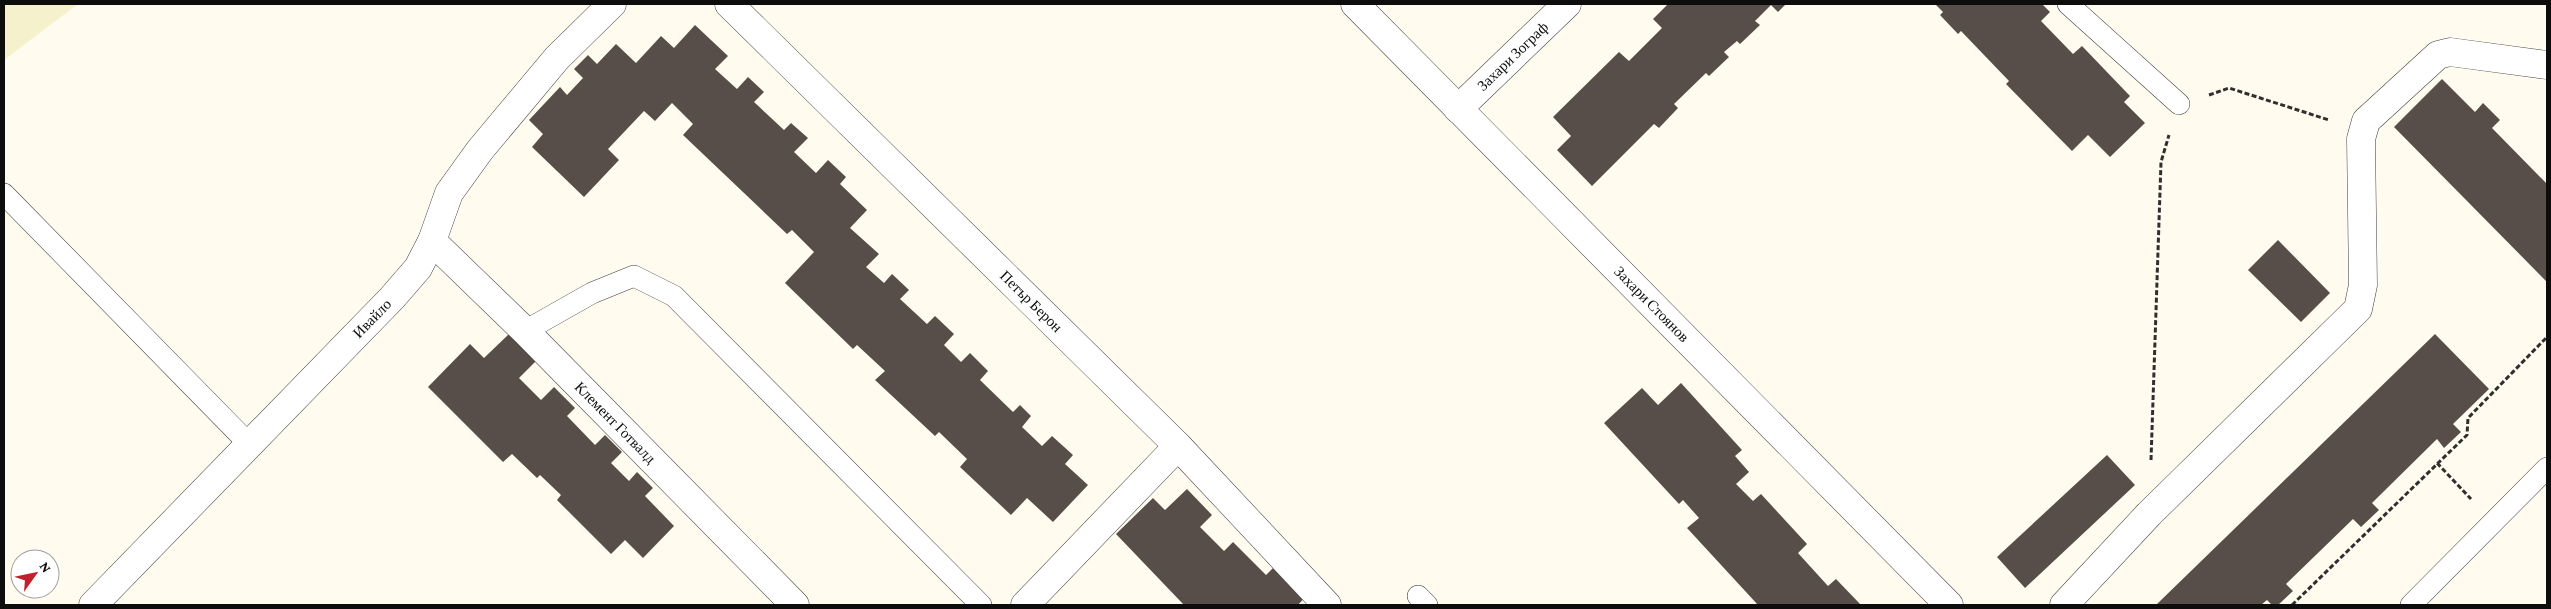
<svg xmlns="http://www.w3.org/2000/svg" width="2551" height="609" font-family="'Crimson Pro',serif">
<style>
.farmland{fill:#f6f1cd}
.building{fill:#574e49}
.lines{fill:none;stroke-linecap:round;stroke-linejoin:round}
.service-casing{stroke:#404040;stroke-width:22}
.minor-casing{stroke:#404040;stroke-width:29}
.path{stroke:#2f2f2f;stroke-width:3;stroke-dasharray:5 2.5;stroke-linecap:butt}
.service{stroke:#fff;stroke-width:21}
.minor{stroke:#fff;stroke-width:28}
.labels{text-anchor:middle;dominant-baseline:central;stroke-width:5;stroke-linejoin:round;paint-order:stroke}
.street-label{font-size:15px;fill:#0d0d0d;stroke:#fff}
</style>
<rect width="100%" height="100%" fill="#fffbee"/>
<path class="farmland" d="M4,4H78L4,60Z"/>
<path class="building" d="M1668,4H1786L1778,12L1771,5L1755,21L1760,25L1740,44L1737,41L1724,52L1729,57L1709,76L1706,73L1674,104L1678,108L1659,128L1654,124L1592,186L1557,150L1571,136L1553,117L1619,52L1629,61L1662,28L1653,19Z
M1935,4H2042L2050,12L2041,21L2073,54L2082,46L2130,96L2124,102L2145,123L2110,157L2088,135L2072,151L2006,84L2009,81L1961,31L1958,34L1940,15L1943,12Z
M695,25L728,56L715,69L737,89L748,77L764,92L754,102L784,130L791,123L808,138L794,152L816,173L828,160L846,177L840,184L867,210L850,228L879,254L866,267L884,283L892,274L909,290L900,299L927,324L935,316L954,334L944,345L961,362L970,353L988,371L980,380L1013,412L1020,405L1031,416L1022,427L1042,446L1052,436L1073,455L1065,464L1088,485L1053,522L1027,498L1011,515L960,467L967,459L939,432L935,436L875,380L885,371L857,345L853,349L785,283L814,252L792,230L787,234L683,135L693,124L672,103L655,121L644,111L608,149L619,160L584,197L532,147L543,134L529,120L560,87L567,95L583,78L574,69L588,55L597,64L616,44L636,63L661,36L674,48Z
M2442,79L2475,112L2483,103L2500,120L2492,128L2547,184V282L2394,127Z
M2278,240L2330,293L2301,322L2248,270Z
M509,334L536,361L519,378L541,400L554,387L575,408L567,416L595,445L605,435L622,452L611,463L629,481L637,472L653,488L645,496L674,526L643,558L625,540L611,554L557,500L561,495L540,475L537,478L512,454L503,462L428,387L470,344L484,358Z
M2435,334L2489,389L2453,424L2461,432L2444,448L2437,439L2372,503L2379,510L2361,527L2353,519L2286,584L2293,591L2278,605H2272L2267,600L2261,605H2156Z
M1681,383L1742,450L1735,456L1749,472L1736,484L1753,501L1761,494L1807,544L1798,553L1828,586L1836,579L1861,605H1758L1687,528L1699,518L1683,500L1679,504L1604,423L1642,388L1658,405Z
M2107,455L2135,485L2025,588L1997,557Z
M1187,489L1212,515L1200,527L1224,551L1233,542L1266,575L1276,565L1306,596L1298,605H1184L1116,534L1153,498L1165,510Z"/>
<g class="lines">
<defs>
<path id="service" d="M2068,4L2179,104
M4,194L250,445
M525,331L592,293L634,276L674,296L981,605
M1418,596L1427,605
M2411,605L2547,468"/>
<g id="minor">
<path id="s1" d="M729,4L1178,446L1327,605"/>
<path id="s2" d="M1355,4L1949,605"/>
<path id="s3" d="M1458,109L1567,4"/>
<path id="s4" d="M432,241L525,331L795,605"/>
<path id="s5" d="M93,605L392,298L418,268L432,241L449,193L480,150L557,58L612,4"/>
<path d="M1025,605L1178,446"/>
<path d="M2064,605L2149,514L2358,309L2363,285L2361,139L2366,121L2438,55L2450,52L2547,65"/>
</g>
</defs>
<use href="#service" class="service-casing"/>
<use href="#minor" class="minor-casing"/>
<path class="path" d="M2209,95L2229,88L2329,120
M2151,460L2161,162L2169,135
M2437,463L2471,499
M2292,605L2467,435L2468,418L2547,337"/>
<use href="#service" class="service"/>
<use href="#minor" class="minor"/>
</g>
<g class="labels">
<g class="street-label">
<text stroke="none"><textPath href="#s3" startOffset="76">Захари Зограф</textPath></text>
<text stroke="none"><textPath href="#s1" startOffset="424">Петър Берон</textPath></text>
<text stroke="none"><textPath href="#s2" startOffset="422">Захари Стоянов</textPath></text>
<text stroke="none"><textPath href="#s5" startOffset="400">Ивайло</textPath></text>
<text stroke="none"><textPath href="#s4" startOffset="258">Клемент Готвалд</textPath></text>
</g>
</g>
<rect width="2551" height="609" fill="none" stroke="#0d0d0d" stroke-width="10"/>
<g transform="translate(35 574) rotate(57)"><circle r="24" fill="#ffffff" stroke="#9e9e9e"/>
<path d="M0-4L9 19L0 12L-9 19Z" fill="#c3202e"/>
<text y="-8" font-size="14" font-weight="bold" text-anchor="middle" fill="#0d0d0d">N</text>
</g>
</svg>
